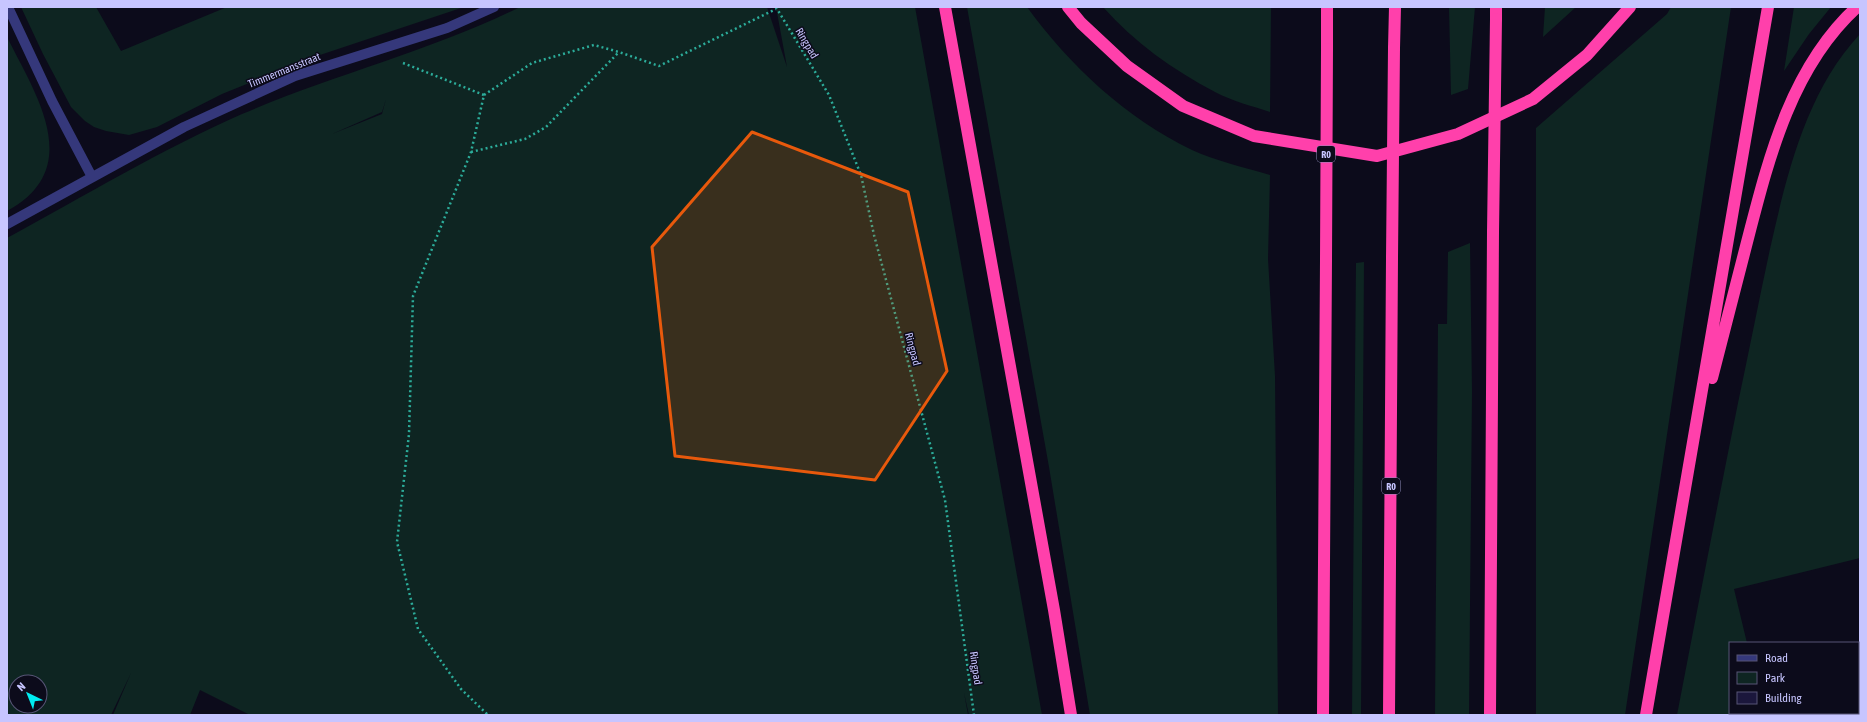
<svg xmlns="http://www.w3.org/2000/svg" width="1867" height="722" font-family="'Asap Condensed',sans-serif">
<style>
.green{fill:#0e2522;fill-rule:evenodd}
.building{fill:#1b173c;filter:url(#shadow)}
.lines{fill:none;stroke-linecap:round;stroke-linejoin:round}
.path{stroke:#2cac9a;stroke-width:2.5;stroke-dasharray:2 3;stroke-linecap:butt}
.minor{stroke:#35387b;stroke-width:10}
.motorway{stroke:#ff40ab;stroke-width:12}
.motorway-bridge{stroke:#ff40ab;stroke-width:12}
.marked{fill:#e8590c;fill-opacity:0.2;stroke:#e8590c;stroke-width:3;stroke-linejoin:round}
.labels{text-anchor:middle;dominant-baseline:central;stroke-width:3;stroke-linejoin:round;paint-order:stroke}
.shield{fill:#0c0b1b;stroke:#8f8dbb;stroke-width:1}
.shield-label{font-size:10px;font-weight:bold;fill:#c7c5ff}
.street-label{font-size:11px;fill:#c7c5ff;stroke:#0c0b1b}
</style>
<defs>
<filter id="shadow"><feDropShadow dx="3.5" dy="3.5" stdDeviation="1" flood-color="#0009"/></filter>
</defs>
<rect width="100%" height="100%" fill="#0c0b1b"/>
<path class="green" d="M21,7H96L121,51L227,7H464L314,57L222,94L157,127L129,135L106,131L94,127L85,121L71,107L43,54Z
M520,7H767L787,67L776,7H915L1042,715H969L964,693L968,715H250L200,690L190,715H113L131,673L111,715H7V238C83,197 162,149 242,114C333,75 431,51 520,7ZM386,99L382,114L332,134L382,112ZM16,682H40V706H16Z
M967,7H1027C1070,66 1126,118 1192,150C1214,160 1246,168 1270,175L1268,259L1275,376L1278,715H1090L1049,467Z
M1103,7H1271L1270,112C1252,106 1232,101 1215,92C1173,70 1134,42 1103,7Z
M1449,7H1475L1468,89L1451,95Z
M1545,7H1576L1543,37Z
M1671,7H1731L1625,715H1536V128L1667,14Z
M1794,7H1831L1809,34L1784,71Z
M1860,34V558L1734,589L1747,643H1730V715H1677C1697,611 1717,507 1738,403C1749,351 1759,300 1770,249C1787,174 1806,92 1860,34Z
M7,37C36,95 86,168 7,211Z
M1470,243L1472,391L1469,715H1435L1438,324H1447L1448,252Z
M1364,262L1361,715H1352L1356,263Z"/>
<path class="building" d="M1858,655H1860V673L1858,674Z"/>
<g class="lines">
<path class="path" d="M776,7L829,95L861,175L874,235L945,500L974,715
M403,63L484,95L471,152L413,296L409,434L397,542L418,629L461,689L488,715
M484,95L532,63L594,45L619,52L659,66L776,9
M471,152L525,139L546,127L619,52"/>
<path class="minor" d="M8,7L52,101L92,177
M7,224L184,127L295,76L447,28L494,7"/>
<path class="motorway" d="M945,7L1054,610L1071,715
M1068,7L1081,23L1127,66L1183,106L1254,136L1377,156L1458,134L1533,99L1587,55L1630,7
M1496,19V7
M1394,48L1395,7
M1327,49V7
M1712,378C1723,334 1735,290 1746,246C1768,161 1790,68 1857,7
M1323,715L1326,260
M1389,715L1392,258
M1490,715L1493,232
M1646,715L1768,7"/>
<path class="motorway-bridge" d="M1493,232L1496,19
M1392,258L1394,48
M1326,260L1327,49"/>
</g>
<path class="marked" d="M752,132L908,192L947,371L875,480L675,456L652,247Z"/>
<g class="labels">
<g class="shield">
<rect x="1317" y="146" width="18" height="16" rx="3"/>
<rect x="1382" y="478" width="18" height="16" rx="3"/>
</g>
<g class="shield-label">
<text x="1326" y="154">R0</text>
<text x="1391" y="486">R0</text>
</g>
<g class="street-label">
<text transform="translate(807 43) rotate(59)">Ringpad</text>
<text transform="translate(284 70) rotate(-22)">Timmermansstraat</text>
<text transform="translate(913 349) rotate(75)">Ringpad</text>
<text transform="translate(976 668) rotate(82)">Ringpad</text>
</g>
</g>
<rect width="1867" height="722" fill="none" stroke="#c7c5ff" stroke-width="16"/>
<rect x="1729" y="642" width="130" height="72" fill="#0c0b1b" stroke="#575576"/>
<rect x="1737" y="655" width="20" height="6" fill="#35387b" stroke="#575576"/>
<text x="1765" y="662" font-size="12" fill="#c7c5ff">Road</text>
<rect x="1737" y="672" width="20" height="12" fill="#0e2522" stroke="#575576"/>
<text x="1765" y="682" font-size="12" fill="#c7c5ff">Park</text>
<rect x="1737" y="692" width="20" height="12" fill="#1b173c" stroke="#575576"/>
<text x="1765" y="702" font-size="12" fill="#c7c5ff">Building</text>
<g transform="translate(28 694) rotate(317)"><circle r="19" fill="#0c0b1b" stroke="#575576"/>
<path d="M0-3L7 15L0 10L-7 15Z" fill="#00ebf0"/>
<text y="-6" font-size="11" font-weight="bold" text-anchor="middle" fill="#c7c5ff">N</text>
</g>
</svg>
